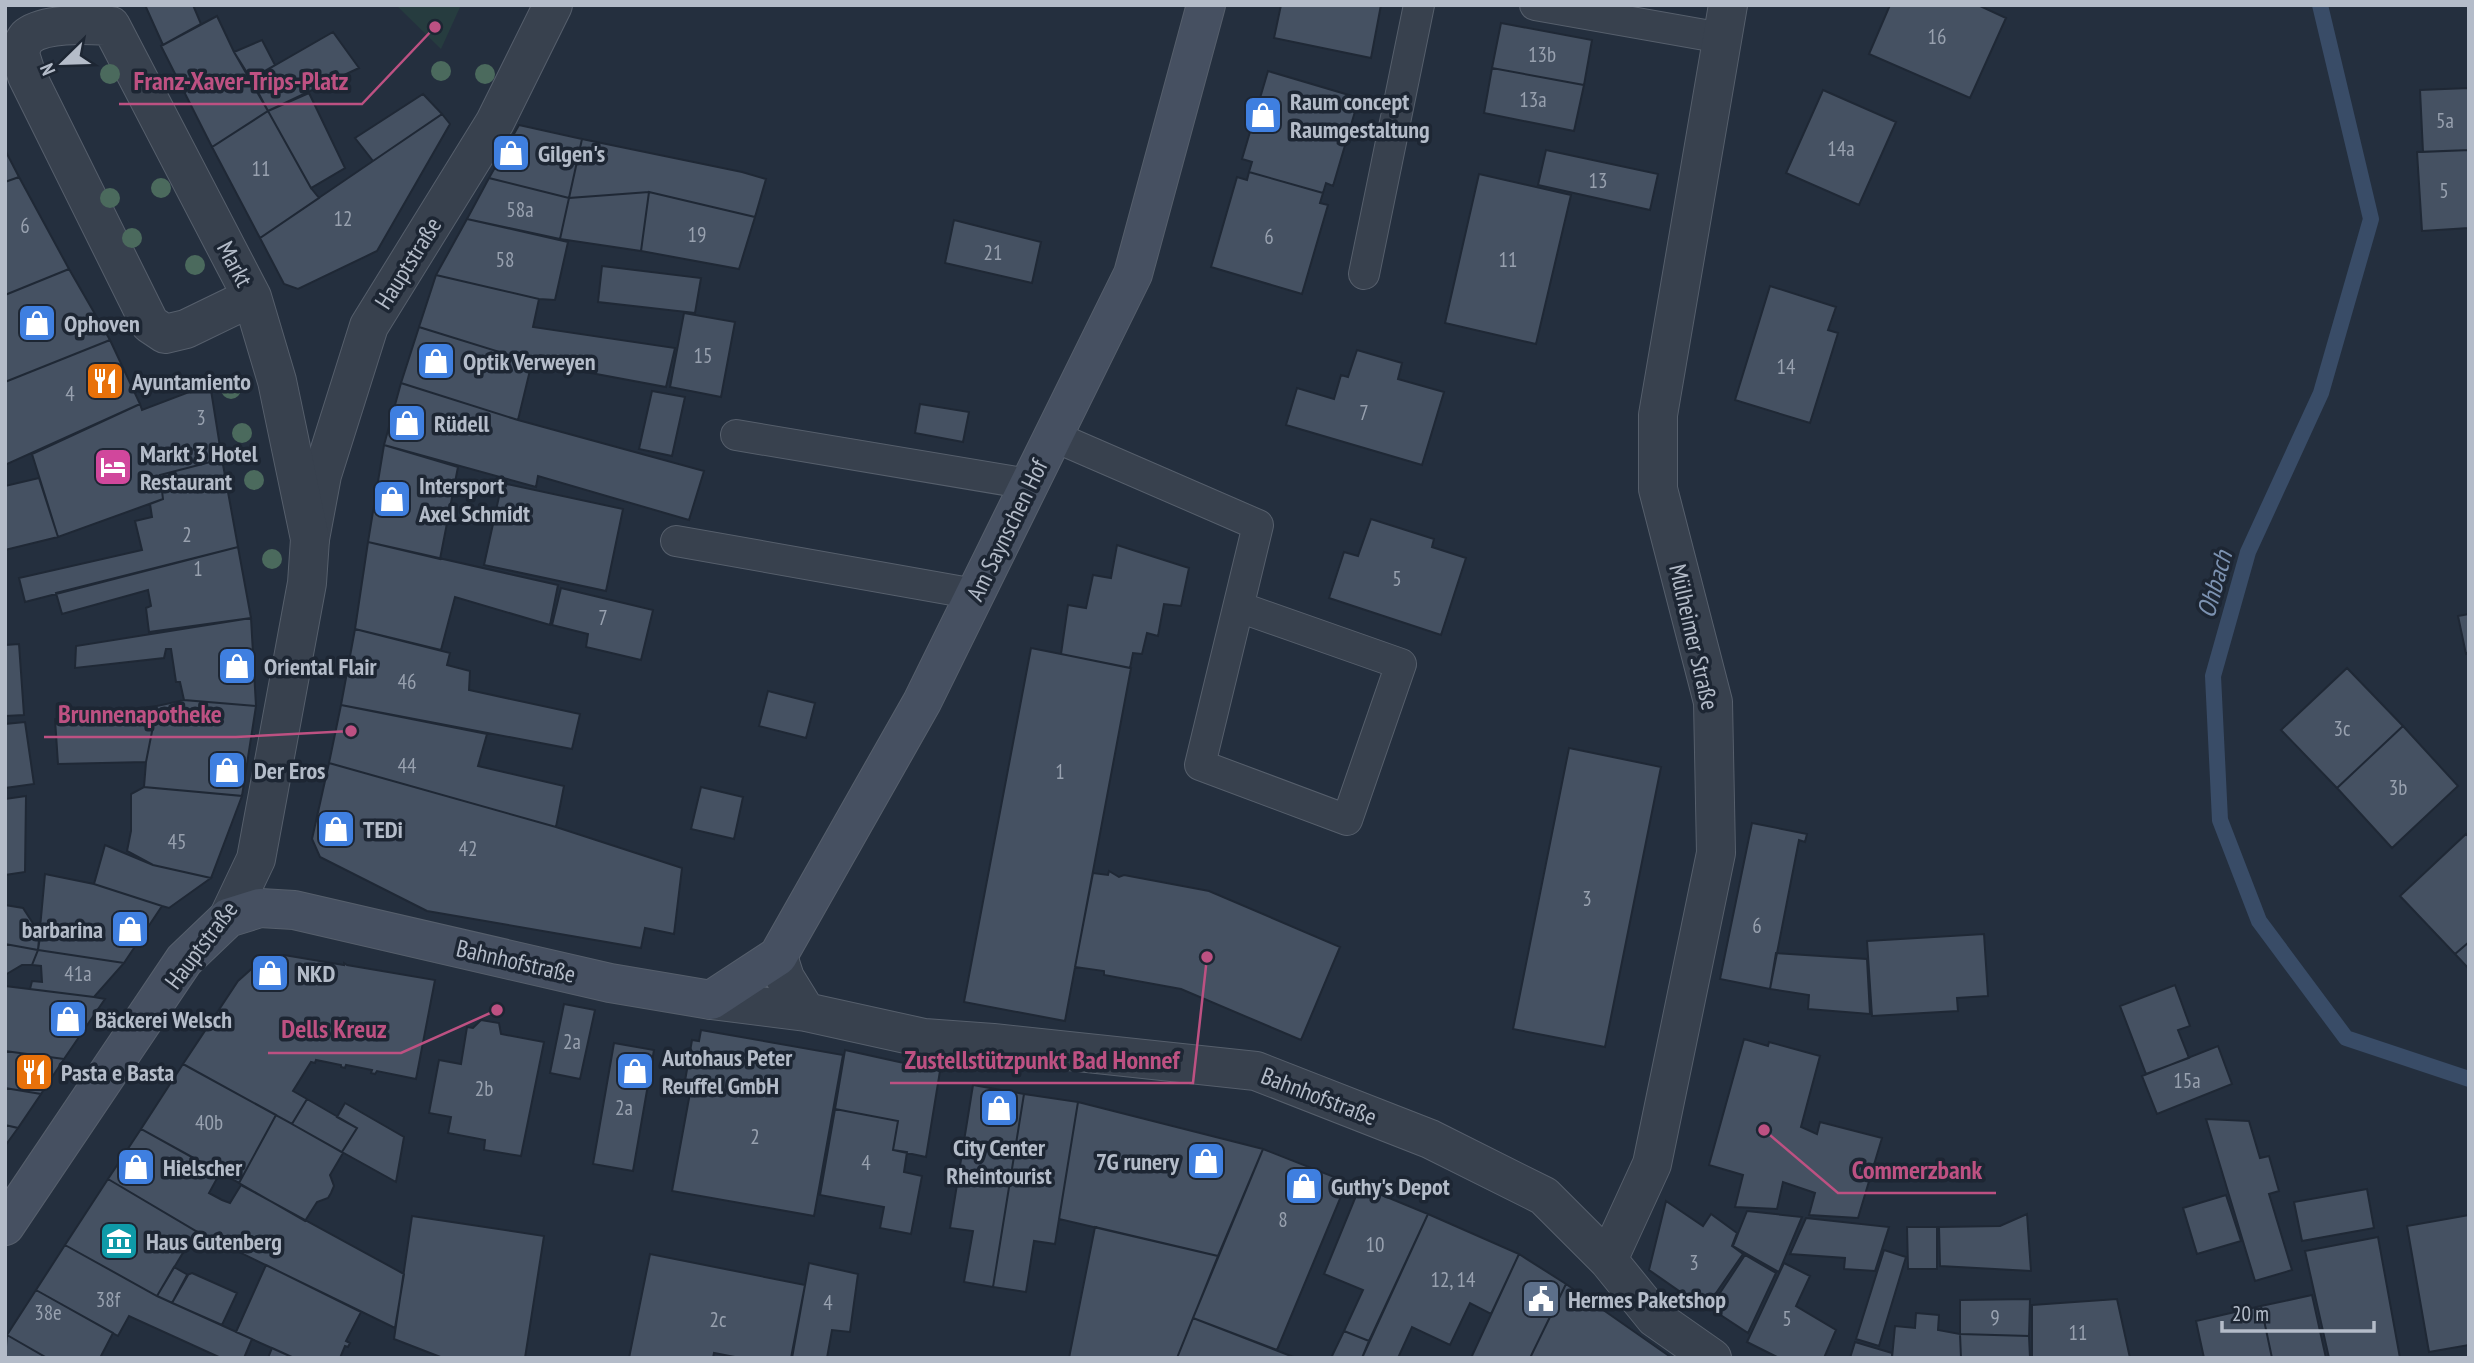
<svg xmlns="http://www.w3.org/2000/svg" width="2474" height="1363" font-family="'PT Sans Narrow',sans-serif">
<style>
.green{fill:#263c3f}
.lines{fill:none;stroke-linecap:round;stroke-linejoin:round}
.stream{stroke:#394c67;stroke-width:16}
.building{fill:#455162;stroke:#1f2835;stroke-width:2}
.service-casing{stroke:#565f6c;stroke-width:32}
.pedestrian-casing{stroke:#565f6c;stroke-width:40}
.minor-casing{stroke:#565f6c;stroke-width:40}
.secondary-casing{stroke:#565f6c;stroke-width:40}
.service{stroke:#38414e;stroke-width:30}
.pedestrian{stroke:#38414e;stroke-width:38}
.minor{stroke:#38414e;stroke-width:38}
.secondary{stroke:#465061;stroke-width:38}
.tree{fill:#4b6a5d}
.labels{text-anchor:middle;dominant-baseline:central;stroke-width:7;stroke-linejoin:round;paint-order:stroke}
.number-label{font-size:21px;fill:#98a1af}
.poi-label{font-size:24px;font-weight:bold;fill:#b4bcc9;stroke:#1d2633;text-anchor:start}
.street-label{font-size:24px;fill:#b4bcc9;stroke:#1d2633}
.water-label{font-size:26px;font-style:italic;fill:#7c92b1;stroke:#1d2633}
.leader{fill:none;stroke:#bd5182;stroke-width:2.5}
.callout-dot{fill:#bd5182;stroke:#1d2633;stroke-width:2.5}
.callout-label{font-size:26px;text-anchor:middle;font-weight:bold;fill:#bd5182;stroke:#1d2633;stroke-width:7;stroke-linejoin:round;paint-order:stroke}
</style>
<rect width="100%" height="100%" fill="#242f3e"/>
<path class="green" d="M396,5H461L441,49Z"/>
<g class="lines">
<path class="stream" d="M2320,5L2371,219L2321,393L2248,552L2213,676L2220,820L2259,921L2346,1038L2469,1079"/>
</g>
<path class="building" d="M145,5H193L201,24L163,45Z
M1281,5H1381L1371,58L1274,38Z
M1890,5H1978L2006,18L1970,98L1869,54Z
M217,16L234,52L268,111L212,147L161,46Z
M1501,23L1592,40L1584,85L1492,68Z
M333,32L359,68L268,111L251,79Z
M262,40L275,65L251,79L234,52Z
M1492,68L1584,85L1574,131L1484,113Z
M1268,71L1359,98L1333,186L1326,183L1323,193L1249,172L1252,162L1242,159Z
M2469,88V150L2423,152L2420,90Z
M1823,90L1896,122L1859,205L1786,173Z
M309,93L345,168L311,188L268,111Z
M423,94L442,114L373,161L355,138Z
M268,111L311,188L319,198L260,238L212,147Z
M442,114L450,124L377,251L298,289L284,284L260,238Z
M519,125L582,139L569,198L489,178Z
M582,139L742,172L766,179L755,217L649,192L569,198Z
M5,150L19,177L5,182Z
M1546,150L1658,174L1650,210L1538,185Z
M2469,150V228L2422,231L2417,152Z
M1249,172L1323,193L1320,203L1328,205L1302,294L1211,267L1237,177L1247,180Z
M1479,174L1571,195L1536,344L1445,323Z
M19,177L69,269L5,295V182Z
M489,178L569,198L560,239L467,219Z
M649,192L755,217L739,269L641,251Z
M649,192L641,251L560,239L569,198Z
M467,219L568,242L555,300L539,299L436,275Z
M954,220L1041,242L1032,283L945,263Z
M602,266L701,278L695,313L598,302Z
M69,269L110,340L5,382V295Z
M436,275L539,299L533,327L675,348L666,387L532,362L419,327Z
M1770,286L1836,307L1828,330L1838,333L1810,423L1735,400Z
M684,313L735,322L721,397L670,387Z
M419,327L532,362L518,420L401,383Z
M110,340L140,404L5,465V382Z
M1357,350L1402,363L1398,379L1444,392L1422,465L1286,425L1297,388L1334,399L1341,375L1348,377Z
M401,383L518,420L704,471L689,520L538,476L536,487L384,445Z
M210,384L222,459L160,475L163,499L58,537L32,454L140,404L142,410Z
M652,391L685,397L672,456L639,449Z
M920,404L969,412L963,442L915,433Z
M384,445L458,467L440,559L368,542Z
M222,459L238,547L25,602L19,578L142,550L135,521L152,517L150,504L163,499L160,475Z
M39,478L58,537L5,550V486Z
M502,483L623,509L606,591L484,565Z
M1371,519L1434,539L1432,547L1466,558L1441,635L1329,598L1344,552L1358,556Z
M368,542L558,585L550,625L455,597L441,650L355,629Z
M1117,545L1189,568L1181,606L1164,604L1158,636L1147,633L1142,654L1133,653L1130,668L1061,654L1068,605L1086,608L1093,575L1111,578Z
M238,547L251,618L149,632L146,608L151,606L148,590L62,614L56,593Z
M561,588L653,610L641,660L586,647L588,634L552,625Z
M2469,614V653L2466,654L2458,616Z
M251,618L256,706L184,700L180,682H176L171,649H166L164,658L75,668L76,646Z
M355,629L450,653L447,665L470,671L469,690L580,714L572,749L341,705Z
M19,644L24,715L5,716V645Z
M1031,648L1131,668L1065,1021L964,1002Z
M2347,668L2403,726L2337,788L2281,730Z
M768,691L815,703L806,738L759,726Z
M184,700L256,706L242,796L144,787L146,762L157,706Z
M341,705L487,734L478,766L564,786L556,827L329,763Z
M157,706L146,762L58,764L55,719Z
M25,722L34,784L5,788V724Z
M2403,726L2458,786L2392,848L2337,788Z
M1569,748L1661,767L1605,1047L1513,1029Z
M329,763L556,827L682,868L674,934L645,928L641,948L427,911L320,857L312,839Z
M144,787L242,796L211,878L153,865L127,851L131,831V794Z
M701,787L743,797L734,839L691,829Z
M26,796L25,872L5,875V799Z
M1752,823L1807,834L1805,842L1799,840L1770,989L1720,979Z
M2466,834L2469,837V942L2455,954L2400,896Z
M105,845L153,865L211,878L169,908L162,906L94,884Z
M1109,871L1119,877L1124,875L1209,891L1340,947L1301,1040L1181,989L1104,975V971L1075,967L1093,873L1108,875Z
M45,874L94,884L162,906L124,963L38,950Z
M5,905L23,908L34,925L42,924L38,950L5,944Z
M1984,934L1988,996L1957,998L1958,1011L1872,1016L1867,941Z
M2469,942V969L2455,954Z
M5,944L38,950L32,965H22L5,975Z
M38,950L124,963L94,997L30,989L32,981L42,982L41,966L32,965Z
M1776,953L1867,959L1870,1014L1808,1009L1809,995L1770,989Z
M284,955L344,965V963L347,965L435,980L416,1079L377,1071L375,1074L371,1073L372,1070L346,1065L345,1068L341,1067V1065L316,1060L315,1063L311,1062L293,1091L307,1099L292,1124L183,1064L238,981L256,965Z
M2175,985L2190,1026L2178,1030L2189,1058L2146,1074L2120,1006Z
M5,986L94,997L105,999L64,1059L5,1051Z
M564,1004L595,1010L580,1079L550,1073Z
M481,1020L499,1023L501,1034L544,1042L521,1156L484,1150L485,1140L448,1133L451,1117L429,1113L439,1060L461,1064L467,1027L473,1028Z
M701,1030L843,1055L814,1216L672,1191L692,1082L685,1081L692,1040L699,1041Z
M1744,1039L1768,1046L1769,1042L1820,1056L1801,1127L1817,1134L1820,1122L1882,1138L1858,1218L1809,1215L1815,1193L1783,1182L1777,1209L1735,1207L1743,1175L1709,1165Z
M614,1043L654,1050L633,1171L593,1164Z
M2218,1046L2232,1084L2157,1114L2142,1076Z
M845,1050L940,1071L926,1157L893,1150L898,1121L835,1109Z
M5,1051L64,1059L41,1094L5,1088Z
M183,1064L276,1115L239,1183L141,1129Z
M973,1085L1024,1094L993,1287L964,1282L973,1231L950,1228Z
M5,1088L41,1094L18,1128L5,1125Z
M1024,1094L1078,1102L1055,1244L1034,1241L1026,1292L993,1287Z
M307,1099L357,1128L342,1152L292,1124Z
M1078,1102L1263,1149L1218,1256L1059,1219Z
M345,1103L404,1137L396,1182L342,1152L357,1128L337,1117Z
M835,1109L898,1121L893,1150L907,1152L904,1172L922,1176L911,1234L880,1228L884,1207L820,1195Z
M276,1115L343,1153L330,1175L334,1186L331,1193L328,1198L317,1202L305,1221L239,1183Z
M2206,1119L2249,1121L2260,1158L2269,1156L2279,1191L2269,1194L2292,1270L2255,1281Z
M5,1125L18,1128L5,1146Z
M141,1129L220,1173L209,1193L222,1200L230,1203L241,1185L404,1274L395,1328L196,1231L108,1179Z
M1263,1149L1347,1182L1277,1350L1193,1318Z
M108,1179L196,1231L157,1296L65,1245Z
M1360,1186L1428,1214L1369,1341L1344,1331L1363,1290L1324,1274Z
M2367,1189L2374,1228L2302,1241L2294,1202Z
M2226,1195L2241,1241L2197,1254L2183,1208Z
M1666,1201L1703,1226L1711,1214L1737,1233L1732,1246L1743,1254L1705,1309L1649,1270Z
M1747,1211L1802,1217L1779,1272L1733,1246Z
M1428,1214L1519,1254L1491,1314L1470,1303L1450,1345L1412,1327L1398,1358H1362Z
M2027,1214L2031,1271L1940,1266L1939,1227L2000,1226Z
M2469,1215V1345L2429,1352L2407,1226Z
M412,1216L544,1236L525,1358H443L394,1339Z
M1806,1218L1889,1227L1875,1271L1844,1269L1845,1258L1790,1254Z
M1095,1227L1218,1256L1177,1358H1069Z
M1907,1227H1937V1269H1908Z
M2378,1237L2400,1358H2329L2305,1251Z
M65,1245L157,1296L252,1339L244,1358H221L129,1316L118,1336L36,1290Z
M1884,1250L1906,1257L1879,1346L1856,1339Z
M650,1254L805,1285L791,1358H740L714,1353L713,1358H629Z
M1519,1254L1566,1284L1530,1358H1471Z
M1745,1255L1776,1273L1748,1333L1710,1308Z
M809,1263L858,1274L850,1332L832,1330L827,1358H792Z
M1784,1263L1810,1276L1796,1306L1836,1330L1824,1358H1779L1747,1342Z
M266,1265L361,1312L346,1341L350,1343L348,1347L345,1346L340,1358H294L236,1332Z
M174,1267L188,1275L172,1303L157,1296Z
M192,1273L237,1293L222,1325L172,1303L187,1275Z
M1566,1284L1672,1358H1530Z
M36,1290L113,1333L100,1358H47L7,1335Z
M2312,1295L2326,1358H2272L2261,1306Z
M2030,1299L2029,1336L1960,1334V1300Z
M2117,1299L2130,1358H2032V1305Z
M2261,1306L2272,1358H2204L2196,1321Z
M1916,1313L1939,1315L1938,1330L1960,1334L1961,1358H1892L1895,1326L1915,1328Z
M1193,1318L1237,1335L1296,1358H1177Z
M1344,1331L1369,1341L1362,1358H1331Z
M1960,1334L2029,1336L2030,1358H1961Z
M7,1335L47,1358H5Z
M1855,1342L1892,1353V1358H1850Z
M272,1348L294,1358H268Z"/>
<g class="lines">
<defs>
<path id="service" d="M1535,5L1722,38
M1364,274L1419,5
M736,435L1029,484
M1053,436L1258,525L1200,765L1347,820L1401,664L1239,607
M676,541L975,594"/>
<path id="pedestrian" d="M310,539L322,475L369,326L495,122L553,5"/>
<path id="minor" d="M228,918L256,859L307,583L310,539L277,381L252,297L111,26C88,25 47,22 28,36C24,39 22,47 19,51L27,76L150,324L165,334L186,329L252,297
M778,956L785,978L806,1012
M711,1000L806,1012L924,1038L993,1043L1256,1071L1430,1139L1544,1196L1608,1260L1655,1318L1712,1358
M1608,1260L1652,1164L1716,853L1713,702L1658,489V415L1728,5"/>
<path id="secondary" d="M5,1226L184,960L228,918L260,908L294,910L610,983L711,1000L778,956L922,702L1133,274L1206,5"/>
</defs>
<use href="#service" class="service-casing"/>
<use href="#pedestrian" class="pedestrian-casing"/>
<use href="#minor" class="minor-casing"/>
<use href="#secondary" class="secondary-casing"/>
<use href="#service" class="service"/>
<use href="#pedestrian" class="pedestrian"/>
<use href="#minor" class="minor"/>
<use href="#secondary" class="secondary"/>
</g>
<g class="tree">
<circle cx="441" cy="71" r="10"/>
<circle cx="110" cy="74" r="10"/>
<circle cx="485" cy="74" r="10"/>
<circle cx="161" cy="188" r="10"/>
<circle cx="110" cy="198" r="10"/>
<circle cx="132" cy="238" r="10"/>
<circle cx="195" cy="265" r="10"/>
<circle cx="231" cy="389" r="10"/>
<circle cx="242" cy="433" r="10"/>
<circle cx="254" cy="480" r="10"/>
<circle cx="272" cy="559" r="10"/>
</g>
<defs>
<symbol id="shop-square" viewBox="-11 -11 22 22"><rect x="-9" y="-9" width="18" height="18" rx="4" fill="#3f7fe0" stroke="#1d2633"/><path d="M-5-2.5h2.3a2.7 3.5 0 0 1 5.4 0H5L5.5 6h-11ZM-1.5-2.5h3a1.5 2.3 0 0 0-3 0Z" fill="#fff"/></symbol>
<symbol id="restaurant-square" viewBox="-11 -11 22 22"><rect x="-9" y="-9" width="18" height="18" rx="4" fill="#e8710a" stroke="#1d2633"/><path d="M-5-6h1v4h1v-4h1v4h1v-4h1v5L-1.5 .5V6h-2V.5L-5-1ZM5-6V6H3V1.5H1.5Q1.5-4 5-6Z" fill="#fff"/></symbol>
<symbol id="hotel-square" viewBox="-11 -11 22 22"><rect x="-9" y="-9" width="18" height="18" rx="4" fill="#d1479c" stroke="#1d2633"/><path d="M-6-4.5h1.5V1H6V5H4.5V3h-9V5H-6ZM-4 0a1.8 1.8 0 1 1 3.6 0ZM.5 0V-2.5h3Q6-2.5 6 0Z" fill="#fff"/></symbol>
<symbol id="museum-square" viewBox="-11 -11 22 22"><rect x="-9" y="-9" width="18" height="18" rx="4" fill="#0f9aa8" stroke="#1d2633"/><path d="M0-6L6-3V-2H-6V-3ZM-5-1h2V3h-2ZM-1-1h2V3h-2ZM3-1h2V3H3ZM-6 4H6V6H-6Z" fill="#fff"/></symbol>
<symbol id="civic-square" viewBox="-11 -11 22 22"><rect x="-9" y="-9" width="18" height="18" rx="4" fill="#5c6f8a" stroke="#1d2633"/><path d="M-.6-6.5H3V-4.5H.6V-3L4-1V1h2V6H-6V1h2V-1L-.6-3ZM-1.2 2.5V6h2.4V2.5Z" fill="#fff"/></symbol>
</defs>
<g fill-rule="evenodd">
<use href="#shop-square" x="1241" y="93" width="44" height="44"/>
<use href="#shop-square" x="489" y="131" width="44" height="44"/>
<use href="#shop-square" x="15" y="301" width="44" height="44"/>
<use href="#shop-square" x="414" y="339" width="44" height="44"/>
<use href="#restaurant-square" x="83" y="359" width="44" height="44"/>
<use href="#shop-square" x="385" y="401" width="44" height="44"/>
<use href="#hotel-square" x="91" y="445" width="44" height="44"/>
<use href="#shop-square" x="370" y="477" width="44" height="44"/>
<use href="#shop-square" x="215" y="644" width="44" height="44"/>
<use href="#shop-square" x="205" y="748" width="44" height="44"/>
<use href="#shop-square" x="314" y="807" width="44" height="44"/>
<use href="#shop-square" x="108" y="907" width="44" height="44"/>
<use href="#shop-square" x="248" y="951" width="44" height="44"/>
<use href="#shop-square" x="46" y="997" width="44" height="44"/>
<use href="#shop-square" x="613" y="1049" width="44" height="44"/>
<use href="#restaurant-square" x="12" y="1050" width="44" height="44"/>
<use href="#shop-square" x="977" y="1086" width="44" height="44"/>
<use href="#shop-square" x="1184" y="1139" width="44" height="44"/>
<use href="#shop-square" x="114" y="1145" width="44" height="44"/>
<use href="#shop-square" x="1282" y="1164" width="44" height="44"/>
<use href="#museum-square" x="97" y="1219" width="44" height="44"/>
<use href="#civic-square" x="1519" y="1277" width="44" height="44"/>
</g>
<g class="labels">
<g class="number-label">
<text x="1937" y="36">16</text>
<text x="1542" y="54">13b</text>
<text x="1533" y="99">13a</text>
<text x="2445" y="120">5a</text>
<text x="1841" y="148">14a</text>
<text x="261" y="168">11</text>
<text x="1598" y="180">13</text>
<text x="2444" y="190">5</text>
<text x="520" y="209">58a</text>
<text x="343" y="218">12</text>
<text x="25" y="225">6</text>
<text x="697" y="234">19</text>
<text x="1269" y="236">6</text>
<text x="993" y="252">21</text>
<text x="505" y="259">58</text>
<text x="1508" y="259">11</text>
<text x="703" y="355">15</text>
<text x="1786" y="366">14</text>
<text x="70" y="393">4</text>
<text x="1364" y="412">7</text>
<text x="201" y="417">3</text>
<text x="187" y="534">2</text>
<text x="198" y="568">1</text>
<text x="1397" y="578">5</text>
<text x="603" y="617">7</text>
<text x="407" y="681">46</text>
<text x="2342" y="728">3c</text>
<text x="407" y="765">44</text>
<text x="1060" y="771">1</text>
<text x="2398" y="787">3b</text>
<text x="177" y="841">45</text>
<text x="468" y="848">42</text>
<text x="1587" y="898">3</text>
<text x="1757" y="925">6</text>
<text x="78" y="973">41a</text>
<text x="572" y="1041">2a</text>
<text x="2187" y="1080">15a</text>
<text x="484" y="1088">2b</text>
<text x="624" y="1107">2a</text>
<text x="209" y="1122">40b</text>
<text x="755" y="1136">2</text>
<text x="866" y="1162">4</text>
<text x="1283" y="1219">8</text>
<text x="1375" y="1244">10</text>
<text x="1694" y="1262">3</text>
<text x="1453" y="1279">12, 14</text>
<text x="108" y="1299">38f</text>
<text x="828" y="1302">4</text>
<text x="48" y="1312">38e</text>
<text x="1995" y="1317">9</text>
<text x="1787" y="1318">5</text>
<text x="718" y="1319">2c</text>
<text x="2078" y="1332">11</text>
</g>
<g class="poi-label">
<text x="1290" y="101">Raum concept<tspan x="1290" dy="28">Raumgestaltung</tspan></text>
<text x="538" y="153">Gilgen's</text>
<text x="64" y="323">Ophoven</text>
<text x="463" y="361">Optik Verweyen</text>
<text x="132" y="381">Ayuntamiento</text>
<text x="434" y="423">Rüdell</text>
<text x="140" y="453">Markt 3 Hotel<tspan x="140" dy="28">Restaurant</tspan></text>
<text x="419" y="485">Intersport<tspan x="419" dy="28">Axel Schmidt</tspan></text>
<text x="264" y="666">Oriental Flair</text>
<text x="254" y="770">Der Eros</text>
<text x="363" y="829">TEDi</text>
<text x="103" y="929" text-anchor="end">barbarina</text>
<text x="297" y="973">NKD</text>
<text x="95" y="1019">Bäckerei Welsch</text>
<text x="662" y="1057">Autohaus Peter<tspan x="662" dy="28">Reuffel GmbH</tspan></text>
<text x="61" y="1072">Pasta e Basta</text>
<text x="999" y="1147" text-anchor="middle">City Center<tspan x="999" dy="28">Rheintourist</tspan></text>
<text x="1179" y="1161" text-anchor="end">7G runery</text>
<text x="163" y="1167">Hielscher</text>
<text x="1331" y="1186">Guthy's Depot</text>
<text x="146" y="1241">Haus Gutenberg</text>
<text x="1568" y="1299">Hermes Paketshop</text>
</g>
<g class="street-label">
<text transform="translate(408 263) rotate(-58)">Hauptstraße</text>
<text transform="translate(235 264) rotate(62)">Markt</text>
<text transform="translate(1007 530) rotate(-64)">Am Saynschen Hof</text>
<text transform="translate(1694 637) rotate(77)">Mülheimer Straße</text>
<text transform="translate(201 945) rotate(-53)">Hauptstraße</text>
<text transform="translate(516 961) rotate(13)">Bahnhofstraße</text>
<text transform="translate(1319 1096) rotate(21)">Bahnhofstraße</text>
</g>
<g class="water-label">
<text transform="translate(2214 584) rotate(-74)">Ohbach</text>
</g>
</g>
<path class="leader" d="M435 27L362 104H119M351 731L236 737H44M497 1010L401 1053H268M1207 957L1193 1083H890M1764 1130L1838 1193H1996"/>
<g class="callout-dot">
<circle cx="435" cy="27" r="7"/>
<circle cx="351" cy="731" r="7"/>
<circle cx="497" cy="1010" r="7"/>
<circle cx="1207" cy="957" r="7"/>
<circle cx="1764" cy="1130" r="7"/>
</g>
<g class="callout-label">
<text x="241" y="90">Franz-Xaver-Trips-Platz</text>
<text x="140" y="723">Brunnenapotheke</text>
<text x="334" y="1038">Dells Kreuz</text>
<text x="1042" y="1069">Zustellstützpunkt Bad Honnef</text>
<text x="1917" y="1179">Commerzbank</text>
</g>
<rect width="2474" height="1363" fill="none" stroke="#b4bcc9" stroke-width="14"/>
<g transform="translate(63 63) rotate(247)" stroke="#1d2633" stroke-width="5" paint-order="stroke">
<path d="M0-5L12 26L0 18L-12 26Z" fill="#b4bcc9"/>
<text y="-10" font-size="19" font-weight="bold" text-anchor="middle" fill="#b4bcc9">N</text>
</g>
<path d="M2222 1321v10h152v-10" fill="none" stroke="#b4bcc9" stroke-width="3.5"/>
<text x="2232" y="1321" font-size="21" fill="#b4bcc9" stroke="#1d2633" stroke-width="5" paint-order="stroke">20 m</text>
</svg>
